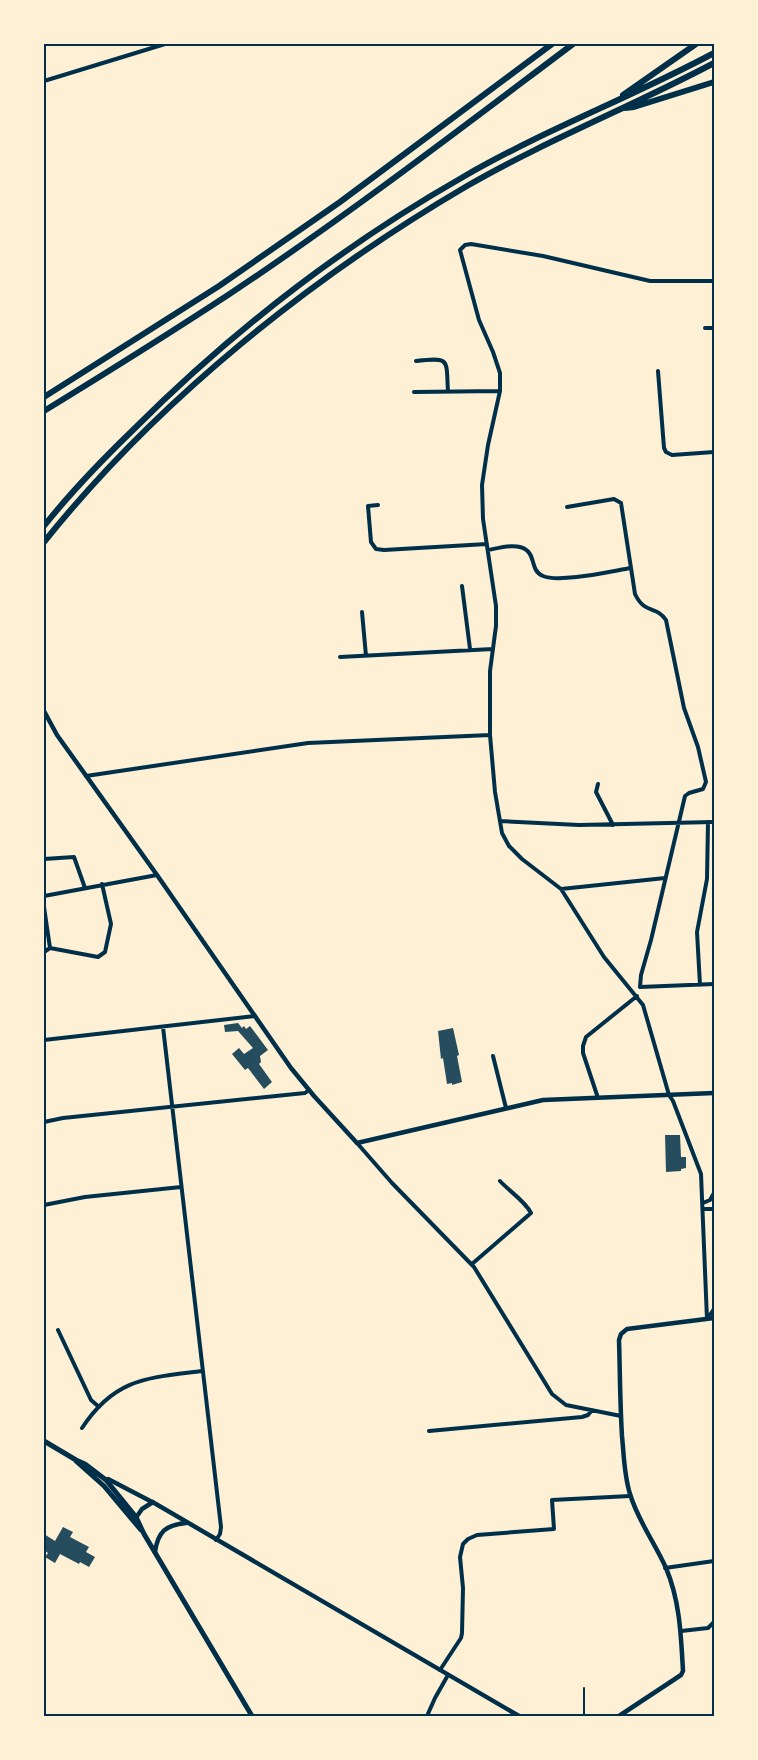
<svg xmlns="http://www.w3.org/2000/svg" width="758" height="1760" font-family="'Open Sans',sans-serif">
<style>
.building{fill:#264d5e}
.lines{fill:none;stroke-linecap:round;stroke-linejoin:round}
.pedestrian{stroke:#003049;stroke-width:2}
.minor{stroke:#003049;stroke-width:4}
.tertiary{stroke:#003049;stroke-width:4.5}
.secondary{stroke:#003049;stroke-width:5}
.trunk{stroke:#003049;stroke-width:6}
.motorway{stroke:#003049;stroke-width:6}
.neatline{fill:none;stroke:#003049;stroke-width:2}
</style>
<rect width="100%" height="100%" fill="#fdf0d5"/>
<path class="building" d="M238,1023L242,1028L244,1026L246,1029L250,1026L268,1050L260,1056L261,1062L259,1064L272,1082L264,1089L248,1068L245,1070L232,1054L239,1048L244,1054L253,1048L238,1031L225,1032L224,1025Z
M453,1028L459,1055L457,1056L462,1082L452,1085V1083L447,1084L443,1058L441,1059L438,1031Z
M665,1135H680L681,1157H686V1168L681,1169V1171L666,1172Z
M63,1527L73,1532L70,1537L89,1547L86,1552L95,1557L89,1567L80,1562L79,1564L60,1554L55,1563L45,1557L48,1553L44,1550V1534L55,1541Z"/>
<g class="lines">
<path class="pedestrian" d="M584,1716V1688"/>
<path class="minor" d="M44,81L165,44
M705,328H714
M416,361C451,357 446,359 448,392
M658,371L664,448L666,452L672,455L714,452
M414,392L500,391
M378,505L368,506L371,542L376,549L384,550L487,544
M567,507L614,499L621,503L635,594C645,615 656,605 666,620L684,708L698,747L706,782L703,789L689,793L685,796L651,940L641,975L640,987
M488,550C499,548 516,543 525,549C536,555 530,571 543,576C560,583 612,571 631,568
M462,586L470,649
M362,612L366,656
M340,657L493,649
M86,776L308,743L490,735
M598,784L596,792L613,825
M500,821L579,825L714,822
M44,859L74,857L85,888
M561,889L665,878
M44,896L157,875
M44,907L50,948L44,952
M50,948L98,957L105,952L111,924L102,884
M700,985L697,932L707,879L708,822
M640,987L714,984
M163,1027L221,1527L220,1534L216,1540
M44,1040L255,1016
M493,1056L506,1108
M598,1098L583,1053V1046L586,1037L637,996
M44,1122L63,1118L305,1093L309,1090
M357,1143L392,1183L474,1267L552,1394L566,1405L621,1416
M703,1203L710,1200L714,1193
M44,1205L85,1197L181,1187
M703,1209H714
M472,1264L531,1213C525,1201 510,1192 500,1181
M708,1318L714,1309
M707,1319L701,1174L673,1101L669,1095L643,1005L604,957L561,889L522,859L509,846L502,833L495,792L490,735V671L496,626V606L483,519L482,485L488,445L500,391V373L493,352L479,320L460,250L465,245L471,244L543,256L650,281H714
M58,1330L91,1400L99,1407
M82,1428C115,1378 147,1378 202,1371
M429,1431L582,1417L588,1415L592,1410
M665,1568L714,1561
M681,1631L708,1628L714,1622
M440,1670L461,1638L462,1633L463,1588L460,1557L463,1544L468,1539L477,1535L554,1529L552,1500L630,1496
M427,1716L435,1698L448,1675"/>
<path class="tertiary" d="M44,711L57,735L157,875L291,1068L314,1096L357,1143L543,1100L714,1093
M106,1480L108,1479L156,1504L519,1716
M135,1519L142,1509L153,1502
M155,1552C158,1531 166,1525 186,1523
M619,1716L681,1675L683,1671C681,1636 680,1601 666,1568C655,1543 638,1521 630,1494C624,1475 624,1456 622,1436C620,1404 620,1372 619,1340L621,1334L627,1329L714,1318"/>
<path class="secondary" d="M44,1441L76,1460L85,1464L106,1480L136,1517L144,1534L252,1716
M76,1461L104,1486L141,1530"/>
<path class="trunk" d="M623,95L696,44
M625,108L634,107L714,82
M44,526C71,492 102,460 133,430C231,332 342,246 463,177C544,130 632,97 714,53
M44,542C158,400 310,278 467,186C547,140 633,106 714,63"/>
<path class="motorway" d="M44,397L219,286L340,202L552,44
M44,411C106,373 167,335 228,295C347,216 460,129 573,44"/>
</g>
<rect width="758" height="1760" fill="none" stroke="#fdf0d5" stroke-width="90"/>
<rect x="45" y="45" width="668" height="1670" class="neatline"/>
</svg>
